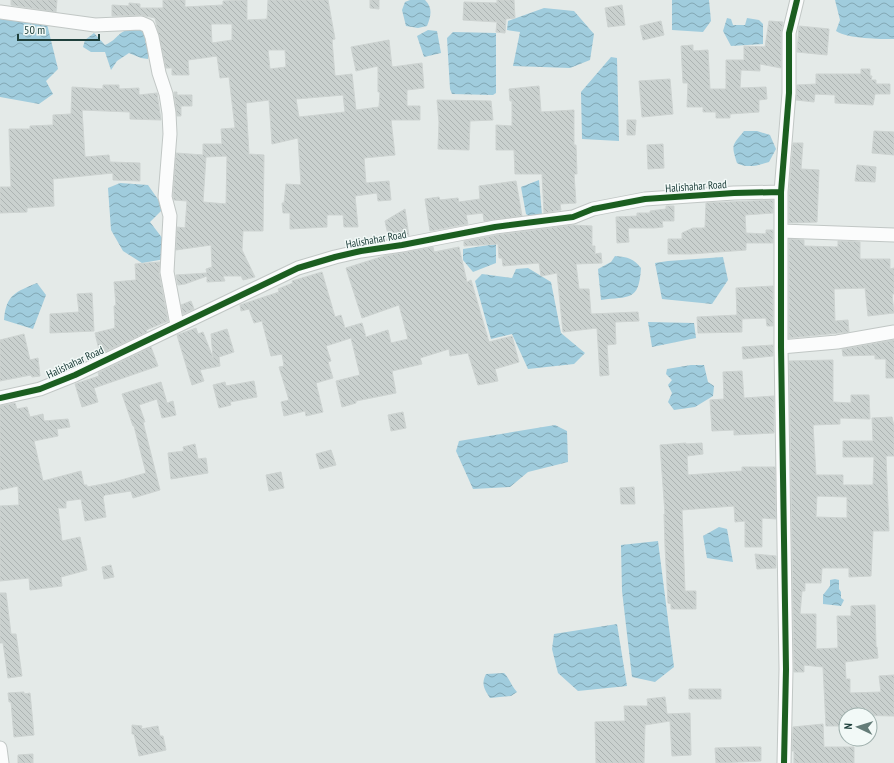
<svg xmlns="http://www.w3.org/2000/svg" width="894" height="763" font-family="'PT Sans Narrow',sans-serif">
<style>
.water{fill:url(#water-waves)}
.building{fill:url(#building-back-hatch);stroke:#cdd3d1;fill-rule:evenodd}
.lines{fill:none;stroke-linecap:round;stroke-linejoin:round}
.minor-casing{stroke:#c1c7c5;stroke-width:15}
.minor{stroke:#fbfcfc;stroke-width:13}
.cycleway-casing{stroke:#f2f9f7;stroke-width:8}
.cycleway{stroke:#1b5e20;stroke-width:6}
.labels{text-anchor:middle;dominant-baseline:central;stroke-width:3;stroke-linejoin:round;paint-order:stroke}
.street-label{font-size:11px;fill:#1f403c;stroke:#f2f9f7}
</style>
<defs>
<pattern id="water-waves" width="16" height="10" patternUnits="userSpaceOnUse"><rect width="16" height="10" fill="#a0ccdd"/><path d="M0 5q4-4 8 0t8 0" fill="none" stroke="#82a7b4"/></pattern>
<pattern id="building-back-hatch" width="6" height="6" patternUnits="userSpaceOnUse"><rect width="6" height="6" fill="#cad1cf"/><path d="M-1 5l2 2M0 0l6 6M5-1l2 2" fill="none" stroke="#adb4b3"/></pattern>
</defs>
<rect width="100%" height="100%" fill="#e4eae8"/>
<path class="water" d="M410,0H425C433,8 431,16 427,26L418,28L406,26L402,10L405,2Z
M672,0H709L711,21L703,32L672,30Z
M835,0H894V39C879,39 849,39 836,31L840,20Z
M544,8L574,11L594,34L590,60L570,68L513,66L520,32L507,30L508,21Z
M727,18L731,19L733,25H745L747,18L759,20L763,24V44L731,46L723,31Z
M0,19L47,24L58,69L46,81L53,94L39,104L0,97Z
M137,28L145,31V42L149,46L148,59L141,58L129,53L117,61L111,70L105,52H91L83,47L85,40L94,33L105,45C121,38 116,30 137,28Z
M428,30L437,31L441,53L424,57L417,36Z
M453,32L496,33V93L493,95L452,94L450,89L447,38Z
M611,57L617,58L619,141L582,139L581,92Z
M744,131H757L770,135L776,149L769,162C758,165 748,169 737,163C731,144 732,146 744,131Z
M539,180L542,215L529,216L526,214L521,187Z
M120,183L148,185L164,208L150,222L163,239L165,259L142,263L123,251L111,230L108,188Z
M496,244V263L473,272L463,260V249Z
M615,256C628,257 634,259 641,268C639,302 629,296 601,300L598,269L611,262Z
M723,257L728,280L712,304L662,299L655,263L668,261Z
M528,268L551,282L561,333L585,353L574,364L528,369L512,334L491,339L475,281L482,274L512,278L516,269Z
M37,283L46,295L33,329L4,320C6,294 16,292 37,283Z
M648,322L694,323L696,338L652,347Z
M691,365H704L708,382L714,386L713,396L695,407L674,410L668,402L672,393L668,385L672,380L666,374L667,369Z
M555,425L567,431L568,462L528,472L510,487L473,489L456,451L459,441Z
M719,527L727,529L733,562L707,558L703,536Z
M658,541L674,667L655,682L632,677L622,591L621,545Z
M835,579L839,580V589L841,592V598L844,600L841,606L823,604V595L830,586V580Z
M617,624L627,686L578,691L558,673L552,649L554,634Z
M504,673C510,679 511,686 517,692L511,696L490,698C484,689 481,684 486,674Z"/>
<path class="building" d="M11,0H57L56,12L11,5Z
M163,0H185V7L223,5V1L247,0V20L267,19L268,0H328L335,39L332,40L335,76L352,74L356,110L379,107L380,92H378V66L356,71L351,47L389,40L392,67L422,63L424,88L407,90V106H420V120H391L395,155L364,158L366,183L389,181L391,200L378,201L377,193L355,196L358,227H344L343,215H327V227L290,229V213H283L282,203H284L286,184L301,185L298,138L272,144L269,100L246,103L249,154L264,155L263,231H243L242,250L255,277L243,280L241,276H223L225,281L207,282V276L185,284L178,285L176,275L207,273L206,269L212,267L211,245L176,250L177,227L185,228L187,201L174,200L173,196L176,153L203,155V144H222L221,129L235,128L229,77L220,78L217,56L188,60L189,75H172V68H166L155,18L141,15L112,16V5L129,6V3L140,4V8H163ZM211,24H232V40L212,43ZM268,50H285L286,67L270,69ZM343,95L345,112L299,117L296,99ZM227,156L226,204L203,202L206,157Z
M370,0H379V9L370,8Z
M497,0H514L515,18L506,19L505,33L496,32L497,22L463,20L464,2L497,3Z
M622,5L625,25L608,27L605,8Z
M661,21L664,35L643,40L640,26Z
M769,21L783,22L781,33V68L760,64V71L741,70L740,88L766,87L767,99L759,100V112L730,114V118H716V112H703V107H687L688,83H683L681,46L693,45V51L708,50L710,89H726V60H744V46L765,47Z
M799,26L829,29L827,55L797,52Z
M861,69H870V76H872L871,80H876V84H890V94H875L873,105L835,103V95L815,94L814,102L796,100L797,85L816,84V74H861Z
M670,79L673,114L642,117L639,81Z
M103,85H119V89L139,88V95L157,93L161,120L130,119V112L82,110L85,157L109,155L110,162L140,163V181L113,180V173L53,179L54,206L27,208V212L0,213V187H11L9,129H30V126L53,125V115L71,114L72,87L103,89Z
M539,86L541,112L574,110V145H576L577,174H574L576,203L560,204L561,210L544,213L542,174H515L514,150H496V125L512,126V101H510L509,89Z
M174,92H177V95H192V106H181V116H177Z
M437,100L491,101L493,120L470,121L469,150L438,149L439,122Z
M627,120H636L635,135H627Z
M874,131L894,132V155L872,153Z
M793,143H803L801,169L819,170L817,222L789,223V192Z
M663,144L664,168L648,169L647,145Z
M857,165L876,167L875,182L855,181Z
M516,181L522,216L484,221L483,213L466,215L468,224L430,231L425,199L439,197L440,200L458,198L459,202L480,199L479,186Z
M773,200V213L745,215L746,233L766,234V230H773V243H746V250L691,254H668V239H682V233L693,228H705L706,203Z
M666,206H674V221H662L663,227L654,228H628L629,242L617,243L616,217L637,216V213H650V211L666,209Z
M405,209L409,236L389,239L385,221Z
M572,225L592,226V246H595V254L601,253L602,263L576,264L579,289H589L591,314L638,312L639,321L615,322L616,344L607,345L609,375L600,376L597,328L563,332L557,273L541,276L539,263L503,266L502,258H499L498,244L464,246V241L496,235Z
M789,239L804,240V246L838,247V241L860,242V259H890V269L894,268V294H892L894,313L868,316L865,288L834,289L835,321L848,320L849,332L789,338Z
M433,247L434,252L459,247L467,282L471,280L489,342L512,336L519,362L495,369L498,381L478,385L468,353L450,356L449,349L420,358L422,364L392,371L396,393L356,401V403L342,407L336,381L360,375L351,338L326,346L331,361L328,362L333,378L316,383L323,412L306,416L305,411L284,416L281,402L289,400L279,367L284,366L282,354L271,356L262,321L254,323L249,309L241,311L240,305L279,292L278,289L293,283L292,281L322,272L335,317L341,315L345,328L362,323L366,337L388,330L391,343L408,339L399,305L362,318L346,268L384,256Z
M160,262L159,273L168,321L146,330L147,332L100,354L95,333L115,328L114,306L116,305L114,282L136,280L135,264Z
M773,286V326H767L766,318L742,319V332L698,333L697,317L737,315L736,288Z
M92,293L94,331L50,333V314L79,312L77,294Z
M191,301L194,309L183,314L181,305Z
M196,328L198,334L203,332L213,358L211,334L227,329L234,352L219,357L220,366L200,370L204,381L192,385L177,335Z
M24,334L30,360L38,358L40,376L32,377L31,375L0,381V340Z
M894,340V378H886V359H875V355L843,356L842,349Z
M773,345V356L743,359L742,347Z
M151,347L158,366L94,388L98,402L82,407L75,384L99,376L98,373Z
M833,360V402L851,403V395H869L870,419L840,418V424L813,425L816,475H843V485H873L874,457H843V441H873L872,418L892,417L894,426V456H886L889,531H873L871,576L849,577V568H822L821,583H805V591H802L800,614H816V649L838,648L837,616H851V606L875,605L876,647H877L878,658L845,662L846,679H850V693L881,692L879,676L894,675V716L846,715V726H826L823,667L804,665V672H794L789,361ZM817,496L847,497V518L816,517Z
M742,371L744,398L774,396V433L734,435V430L712,431L710,400L724,399L723,372Z
M254,381L257,397L230,402L231,405L219,408L213,385L225,382L226,386Z
M161,382L167,403L173,401L176,415L162,418L157,399L139,405L145,422H143L160,490L133,498L131,491L105,495L103,497L106,517L85,521L81,499L66,501V508H58L62,541L80,537L87,570L61,577L62,586L30,590L29,578L0,581V506L19,505L18,486L0,490V406L15,403L17,409L27,407L30,417L43,414L44,421L68,419L70,427L57,429L58,436L34,441L43,481L81,471L84,485H87V487L114,482L146,473L134,426H133L122,394Z
M403,412L406,428L391,431L388,415Z
M686,443V444L702,443L703,454L687,456L688,475L742,471V467H775L776,519L762,518V547H745V521L735,522L734,506L682,510L685,591H696V609H671V604L668,603L665,546L664,514H665L660,445Z
M195,444L198,459L206,458L208,473L171,479L168,453L184,451L183,447Z
M331,450L336,465L320,469L316,454Z
M281,472L284,488L269,491L266,475Z
M634,487L635,504H621L620,488Z
M755,554L776,556V568L757,569Z
M111,565L114,577L104,579L102,567Z
M0,593H6L11,634H16L22,676L8,678L3,643H0Z
M689,689H721V699H689Z
M24,692V694L30,693L34,735L14,737L11,702H9L8,693Z
M665,697L667,714L690,713L691,755L672,756L670,721L645,725L644,763H596L595,722L625,721L624,706H648L647,699Z
M823,724L824,747H854V763H794V751H792L793,727Z
M132,725L142,726L141,729L158,726L160,736H163L166,750L139,756L134,734H132Z
M746,747H761V761L716,763L715,748Z
M33,754V763H18V755Z"/>
<g class="lines">
<defs>
<path id="minor" d="M0,12L95,25L141,23L148,26L152,37L159,73L166,94L169,113L170,134L165,197L170,216L167,272L177,325
M781,231L894,235
M781,347L837,342L894,332
M0,398L40,389L75,375L298,268L335,257L361,251L402,245L495,227L573,217L593,209L645,199L734,193L781,192
M0,748L2,763
M784,763L786,669L781,347V192L789,93V33L797,0"/>
</defs>
<use href="#minor" class="minor-casing"/>
<use href="#minor" class="minor"/>
<defs>
<path id="cycleway" d="M0,398L40,389L75,375L298,268L335,257L361,251L402,245L495,227L573,217L593,209L645,199L734,193L781,192
M784,763L786,669L781,347V192L789,93V33L797,0"/>
</defs>
<use href="#cycleway" class="cycleway-casing"/>
<use href="#cycleway" class="cycleway"/>
</g>
<g class="labels">
<g class="street-label">
<text transform="translate(696 186) rotate(-4)">Halishahar Road</text>
<text transform="translate(376 239) rotate(-10)">Halishahar Road</text>
<text transform="translate(75 362) rotate(-25)">Halishahar Road</text>
</g>
</g>
<g transform="translate(858 727) rotate(274)"><circle r="19" fill="#f2f9f7" stroke="#9eafac"/>
<path d="M0-3L7 15L0 10L-7 15Z" fill="#647c78"/>
<text y="-6" font-size="11" font-weight="bold" text-anchor="middle" fill="#1f403c">N</text>
</g>
<path d="M18 34v6h81v-6" fill="none" stroke="#1f403c" stroke-width="2"/>
<text x="24" y="34" font-size="12" fill="#1f403c" stroke="#f2f9f7" stroke-width="3" paint-order="stroke">50 m</text>
</svg>
